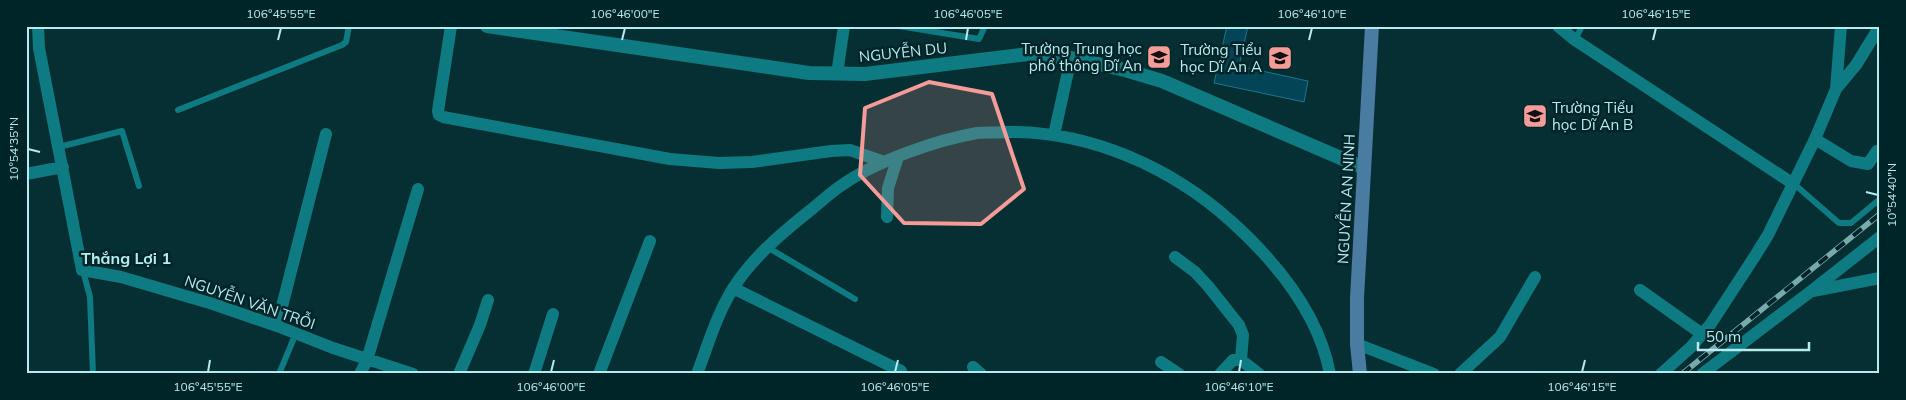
<svg xmlns="http://www.w3.org/2000/svg" width="1906" height="400" font-family="Mulish,sans-serif">
<style>
.building{fill:#034556;stroke:#1d758e}
.lines{fill:none;stroke-linecap:round;stroke-linejoin:round}
.service{stroke:#0e7b82;stroke-width:6}
.minor{stroke:#0e7b82;stroke-width:12}
.tertiary{stroke:#0e7b82;stroke-width:14}
.secondary{stroke:#4a7ba0;stroke-width:14}
.rail-casing{stroke:#78aaad;stroke-width:5.5}
.rail{stroke:#002528;stroke-width:4;stroke-dasharray:11;stroke-linecap:butt}
.marked{fill:#f59b98;fill-opacity:0.2;stroke:#f59b98;stroke-width:4;stroke-linejoin:round}
.ticks{fill:none;stroke:#b5ebef;stroke-width:2}
.labels{text-anchor:middle;dominant-baseline:central;stroke-width:5;stroke-linejoin:round;paint-order:stroke}
.poi-label{font-size:15px;fill:#b5ebef;stroke:#002528;text-anchor:end}
.street-label{font-size:15px;fill:#b5ebef;stroke:#002528}
.neighbourhood-label{font-size:16px;font-weight:bold;fill:#b5ebef;stroke:#002528}
.neatline{fill:none;stroke:#b5ebef;stroke-width:2}
.ticks-label{font-size:12px;text-anchor:middle;fill:#b5ebef}
</style>
<rect width="100%" height="100%" fill="#052f32"/>
<path class="building" d="M1227,26H1248L1239,66L1308,81L1304,102L1214,83Z"/>
<g class="lines">
<path class="service" d="M899,26L979,39L985,26
M1575,40L1582,26
M178,110L342,45L346,42L349,26
M59,147L122,131L139,186
M1793,183L1839,223H1851L1880,199
M767,247L855,299
M83,271L90,297L93,374
M279,374L296,333"/>
<path class="minor" d="M38,26L39,48L82,270L121,277L213,304L277,326L333,348L413,374
M451,26L438,111L439,115L443,117L670,159L719,163L752,162L831,151L850,150L884,162
M1558,26L1575,40L1792,183
M837,74L844,26
M1836,89L1841,26
M1054,135L1071,58
M1815,139L1851,161L1868,164L1877,151
M26,174L63,167
M887,217L888,188L898,157
M1175,257L1195,272L1208,286L1239,325L1243,335L1241,360
M733,288L901,371
M1640,290L1702,334
M1813,291L1880,278
M277,326L326,134
M1357,344L1434,374
M1161,362L1179,374
M973,367L981,374
M360,374L367,360L418,189
M459,374L480,325L488,300
M534,374L553,314
M599,374L650,241
M697,374C708,345 717,313 734,287C754,256 783,232 812,209C822,201 831,192 842,185C876,161 937,140 977,133C987,132 997,133 1007,132C1090,131 1171,167 1232,222C1276,262 1319,314 1330,374
M1220,374L1233,360H1241L1259,374
M1460,374L1500,337L1535,277
M1661,374L1691,347L1710,325L1755,256L1768,235L1815,139L1836,89L1856,65L1880,26
M1702,374L1810,292L1880,237"/>
<path class="tertiary" d="M487,26L809,73L865,74L1028,54L1071,58L1125,70L1162,81L1364,168"/>
<path class="secondary" d="M1360,374L1357,344V298L1372,26"/>
<defs>
<path id="rail" d="M1682,374L1880,214"/>
</defs>
<use href="#rail" class="rail-casing"/>
<use href="#rail" class="rail"/>
</g>
<path class="marked" d="M929,82L992,94L1024,189L981,224L904,223L860,175L865,108Z"/>
<path class="ticks" d="M278,40L281,28M622,40L625,28M966,40L968,28M1309,40L1312,28M1653,40L1656,28M28,149L40,152M1866,192L1878,195M208,372L210,360M551,372L554,360M895,372L898,360M1239,372L1241,360M1582,372L1585,360"/>
<defs>
<symbol id="school-square" viewBox="-11 -11 22 22"><rect x="-9" y="-9" width="18" height="18" rx="4" fill="#f59b98" stroke="#002528"/><path d="M0-5L7-2L0 1L-7-2ZM-4 1L0 2.5L4 1V4Q0 6-4 4Z" fill="#111"/></symbol>
</defs>
<g fill-rule="evenodd">
<use href="#school-square" x="1145" y="43" width="28" height="28"/>
<use href="#school-square" x="1266" y="44" width="28" height="28"/>
<use href="#school-square" x="1521" y="102" width="28" height="28"/>
</g>
<g class="labels">
<g class="poi-label">
<text x="1142" y="48">Trường Trung học<tspan x="1142" dy="17">phổ thông Dĩ An</tspan></text>
<text x="1262" y="49">Trường Tiểu<tspan x="1262" dy="17">học Dĩ An A</tspan></text>
<text x="1552" y="107" text-anchor="start">Trường Tiểu<tspan x="1552" dy="17">học Dĩ An B</tspan></text>
</g>
<g class="street-label">
<text transform="translate(903 52) rotate(-6)">NGUYỄN DU</text>
<text transform="translate(1346 199) rotate(-87)">NGUYỄN AN NINH</text>
<text transform="translate(250 302) rotate(19)">NGUYỄN VĂN TRỖI</text>
</g>
<g class="neighbourhood-label">
<text x="126" y="258">Thắng Lợi 1</text>
</g>
</g>
<rect width="1906" height="400" fill="none" stroke="#002528" stroke-width="55"/>
<path d="M1698 342v8h111v-8" fill="none" stroke="#b5ebef" stroke-width="2.5"/>
<text x="1706" y="342" font-size="15" fill="#b5ebef" stroke="#002528" stroke-width="4" paint-order="stroke">50 m</text>
<rect x="28" y="28" width="1850" height="344" class="neatline"/>
<g class="ticks-label">
<text x="281" y="18">106°45'55"E</text>
<text x="625" y="18">106°46'00"E</text>
<text x="968" y="18">106°46'05"E</text>
<text x="1312" y="18">106°46'10"E</text>
<text x="1656" y="18">106°46'15"E</text>
<text transform="translate(14 149) rotate(-90)" y="4">10°54'35"N</text>
<text transform="translate(1892 195) rotate(-90)" y="4">10°54'40"N</text>
<text x="208" y="391">106°45'55"E</text>
<text x="551" y="391">106°46'00"E</text>
<text x="895" y="391">106°46'05"E</text>
<text x="1239" y="391">106°46'10"E</text>
<text x="1582" y="391">106°46'15"E</text>
</g>
</svg>
